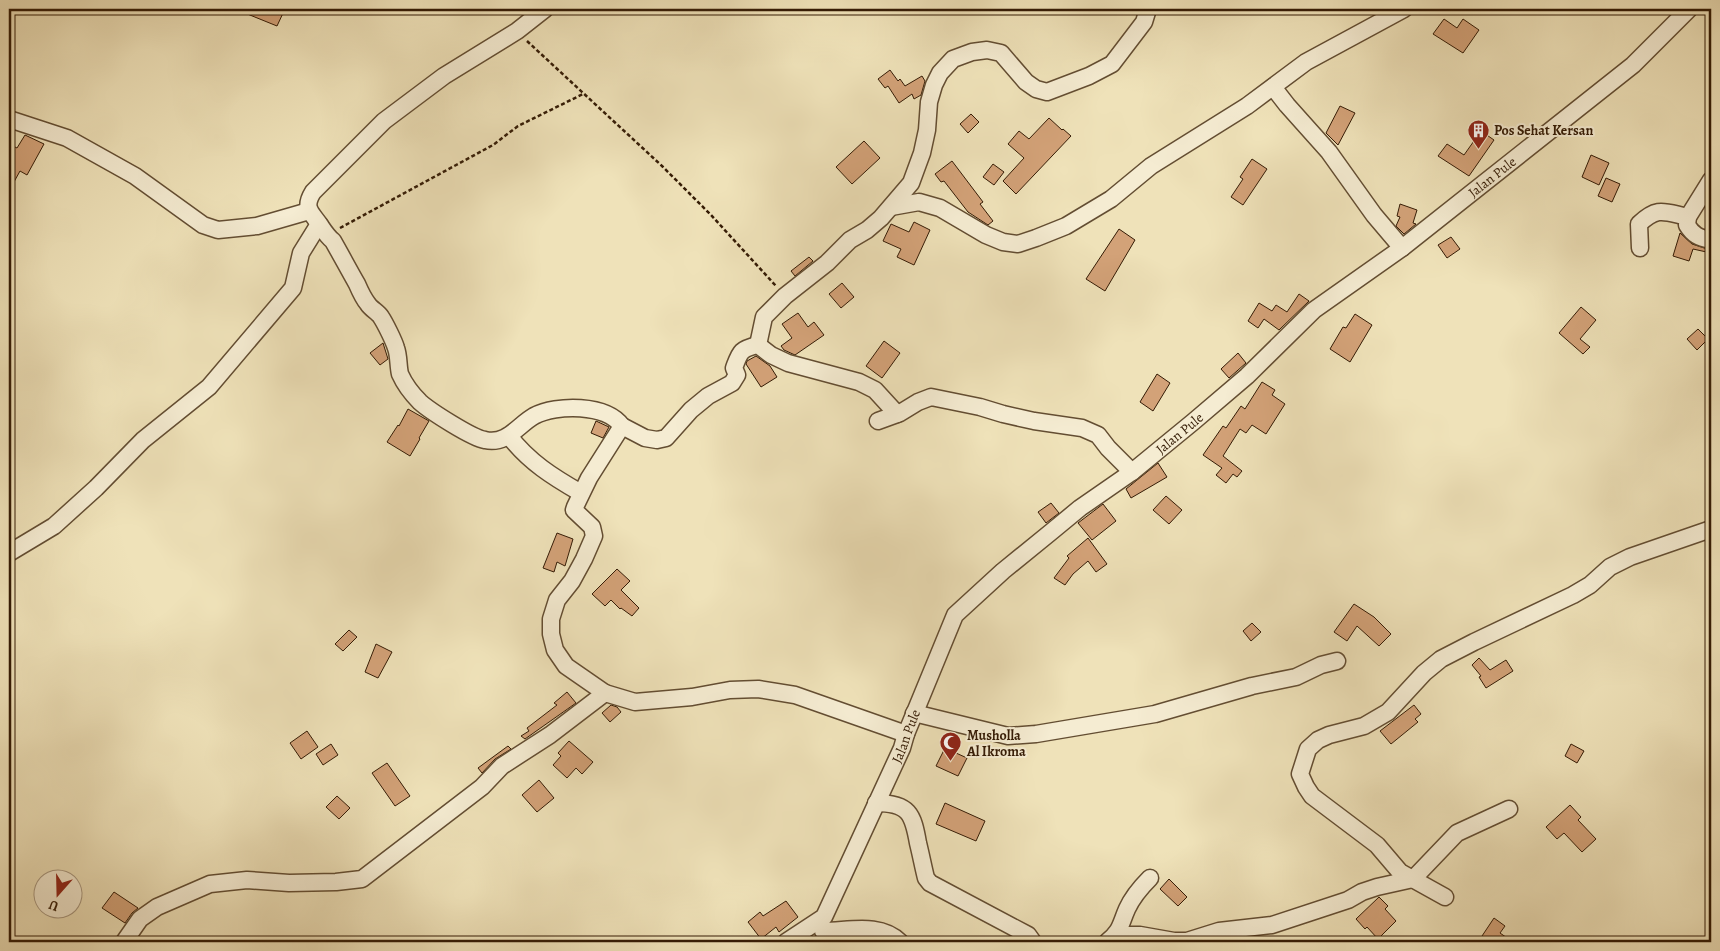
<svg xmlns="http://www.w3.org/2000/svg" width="1720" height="951" font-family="Alegreya,serif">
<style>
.building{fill:#d3a278;stroke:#341b05}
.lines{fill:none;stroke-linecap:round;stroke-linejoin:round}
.street-casing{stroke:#634d32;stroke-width:19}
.path{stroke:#341b05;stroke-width:2.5;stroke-dasharray:4 2.5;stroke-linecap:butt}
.street{stroke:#f5ecd2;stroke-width:16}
.labels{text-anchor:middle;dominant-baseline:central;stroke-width:4;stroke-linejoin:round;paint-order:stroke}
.poi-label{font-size:14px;font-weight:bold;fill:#341b05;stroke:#f5ecd2;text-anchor:start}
.street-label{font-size:14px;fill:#341b05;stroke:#f5ecd2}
</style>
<rect width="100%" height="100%" fill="#efe2b9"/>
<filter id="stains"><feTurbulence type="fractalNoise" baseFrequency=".004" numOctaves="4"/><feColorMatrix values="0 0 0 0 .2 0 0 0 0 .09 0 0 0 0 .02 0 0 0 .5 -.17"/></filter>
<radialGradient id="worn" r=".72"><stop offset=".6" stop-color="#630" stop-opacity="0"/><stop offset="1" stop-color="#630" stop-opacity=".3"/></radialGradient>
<path class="building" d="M235,9H277L284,11L277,26Z
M1444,19L1457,28L1463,19L1479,30L1463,53L1433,34Z
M890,70L898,81L900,79L905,86L922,76L925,81L921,95L914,99L912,94L899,103L888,86L885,88L878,79Z
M1340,106L1355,113L1338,145L1326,133Z
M971,114L979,122L968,133L960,124Z
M1049,118L1062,130L1063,129L1071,136L1016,194L1003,181L1024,158L1008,144L1019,131L1029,139Z
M1481,131L1494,140L1469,176L1438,156L1447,144L1464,155Z
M25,135L44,144L27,175L20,171L9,191V144L17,148Z
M864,141L880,158L852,184L836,167Z
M1591,155L1609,163L1599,185L1582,177Z
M1252,159L1267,169L1243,205L1231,197L1243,179L1240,177Z
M952,161L983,202L980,204L993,221L988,225L968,212L944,181L941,182L935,174Z
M993,164L1004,172L994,185L983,177Z
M1606,178L1620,184L1612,202L1598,196Z
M1400,204L1417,210L1413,223L1416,224L1404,234L1396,226L1400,217L1397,216Z
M914,222L930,230L914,265L897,257L901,249L883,241L891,224L909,232Z
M1119,229L1135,240L1105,291L1086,279Z
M1680,233L1692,244L1711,250V253L1693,249L1689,261L1673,256Z
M1451,237L1460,249L1447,258L1438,245Z
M809,257L813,261L795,276L791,271Z
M842,283L854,297L841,308L829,294Z
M1299,294L1309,301L1279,330L1264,319L1258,328L1248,321L1259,303L1272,311L1276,305L1287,312Z
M1581,307L1596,320L1580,339L1590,347L1583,354L1559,333Z
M798,313L808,327L814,322L824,335L795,355L784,350L781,346L792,338L782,324Z
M1355,314L1372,325L1350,362L1330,349L1343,327L1346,328Z
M1698,329L1708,339L1697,350L1687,339Z
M884,341L900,353L882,378L866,366Z
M383,343L388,359L380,365L370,353Z
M1238,353L1246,363L1229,378L1221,369Z
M756,356L770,366L777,377L761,387L746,364L747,361Z
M1157,374L1170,383L1153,411L1140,402Z
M1262,382L1275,390L1272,395L1285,404L1266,434L1252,425L1246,433L1240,429L1223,456L1242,471L1237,477L1233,474L1226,483L1216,475L1222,468L1203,455L1223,426L1226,428L1241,406L1245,409Z
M408,409L429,421L419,438L420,439L410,456L387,442L398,425L399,426Z
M596,421L609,427L603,438L591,433Z
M1158,463L1167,477L1131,498L1126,489Z
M1166,496L1182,510L1169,524L1153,510Z
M1051,503L1059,513L1046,523L1038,512Z
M1103,504L1116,521L1092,540L1078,523Z
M557,533L573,539L565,566L557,562L554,572L543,568Z
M1088,538L1107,564L1096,572L1088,561L1073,574L1065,585L1054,578L1069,558L1067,556Z
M617,569L630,581L621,590L639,608L632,616L621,608L620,609L611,600L605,606L592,594Z
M1354,604L1374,617L1391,634L1379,646L1357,626L1347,641L1334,632Z
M1252,623L1261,632L1251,641L1243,631Z
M349,630L357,637L343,651L335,644Z
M376,644L392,652L378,678L365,672Z
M1479,658L1490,670L1506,660L1513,671L1486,688L1479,677L1481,676L1472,665Z
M567,692L576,703L525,739L521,736L529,731L527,728L557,705L554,703Z
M611,705L617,707L621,712L610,722L602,713Z
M1414,705L1421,714L1415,719L1418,722L1391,744L1380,731Z
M307,731L318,747L301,759L290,743Z
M569,741L593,762L582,774L576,768L567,778L553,765L561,756L558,753Z
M331,744L338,755L323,765L316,754Z
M1571,744L1584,751L1577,763L1565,756Z
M508,746L511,749L495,759L482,773L478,768Z
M945,748L967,758L958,776L936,766Z
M387,763L410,796L395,806L372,773Z
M539,780L554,798L537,812L522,795Z
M337,796L350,808L339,819L326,807Z
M945,803L985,821L976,841L936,824Z
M1570,805L1581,817L1578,820L1596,839L1582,852L1564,833L1557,839L1546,827Z
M1169,879L1187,897L1178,906L1160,889Z
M114,892L138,908L132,913L125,923L102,908Z
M1379,897L1388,906L1385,909L1396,921L1378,939L1367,927L1365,929L1356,919Z
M786,901L798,917L779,932L776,927L761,939L748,922L760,912L763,916Z
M1494,918L1505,926L1500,933L1513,942H1478Z"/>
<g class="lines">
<defs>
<g id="street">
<path d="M545,9L517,31L444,76L384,121L313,192C303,208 311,212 320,225C324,231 327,236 333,241C341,255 349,270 357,284C360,291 363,298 368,304C371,309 378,312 381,317C385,323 394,341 396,348C399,356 398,366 400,374C404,383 413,395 420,402C430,411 472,438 485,440C507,445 518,425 534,416C557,404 606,404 622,426"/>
<path d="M1273,87L1287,105L1329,152L1374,215L1402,248"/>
<path d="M9,119L67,138L135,176L203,225L218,230L257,226L309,211"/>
<path d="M1711,180L1688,217L1687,225C1693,235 1699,238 1711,240"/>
<path d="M891,207L919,202L940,208L986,235L1003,242L1018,244L1036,238L1066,226L1111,199L1151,166L1247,106L1306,62L1404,9"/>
<path d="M1640,248L1639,224C1658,206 1664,212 1688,217"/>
<path d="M758,345L764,317L785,296L827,263L850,240L867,230L881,218L911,183L922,153L927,130L929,102L934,85L940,73L953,59L972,52L987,50L1001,53L1026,82L1036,89L1047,92L1089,76L1112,64L1144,22L1148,9"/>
<path d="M878,421L900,413L918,402L931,397L980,407L1003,414L1034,421L1082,428L1098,435L1108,448L1132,472"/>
<path d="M509,436C529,462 553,477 581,493"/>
<path d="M9,553L54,526L96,488L143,440L209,387L293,288L301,253L319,224"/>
<path d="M605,693L566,666L555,650L551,634V619L557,600L572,581L584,559L594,536L592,527L574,510L575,507L589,478L622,426L645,438L657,440L666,438L691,410L708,396L732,383L737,375L734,368C740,352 740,349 758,345L771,355L788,363L859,382L875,390L897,414"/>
<path d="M914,713L1008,736L1036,734L1155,714L1252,686L1296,677L1321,665L1337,661"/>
<path d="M876,803C909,803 913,814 918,843C921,855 923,866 926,878L930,883L1028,935L1033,942"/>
<path d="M1445,897L1400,872L1377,845L1312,796L1306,787L1300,774L1308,749L1318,740L1329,735L1364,726L1388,712L1424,673L1441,659L1474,642L1573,595L1590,585L1610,567L1630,557L1711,529"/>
<path d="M823,931C849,931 880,922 900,942"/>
<path d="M1116,935H1140L1174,941H1187L1219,931L1272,925L1348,900L1362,892L1377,887L1413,879L1457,833L1509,809"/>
<path d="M124,942L140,919L157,907L210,884L247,880L289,883L336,882L362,879L482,787L502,766L550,735L605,693L635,702L692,697L730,690L758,689L795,695L906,734"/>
<path id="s1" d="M786,942L824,917L902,748L906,734L955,615L1003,571L1051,532L1080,508L1132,472L1193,422L1247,376L1314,310L1402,248L1633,65L1689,9"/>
<path d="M1107,942C1121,931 1120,925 1127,909C1132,898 1141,887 1150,878"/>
</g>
</defs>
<use href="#street" class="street-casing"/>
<path class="path" d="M527,41L662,166L711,215L776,286
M340,228L493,145L518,126L583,94"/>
<use href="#street" class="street"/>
</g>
<defs>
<symbol id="building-pin" viewBox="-11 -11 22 30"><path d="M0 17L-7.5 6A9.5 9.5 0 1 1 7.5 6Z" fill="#8f2418" stroke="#f5ecd2"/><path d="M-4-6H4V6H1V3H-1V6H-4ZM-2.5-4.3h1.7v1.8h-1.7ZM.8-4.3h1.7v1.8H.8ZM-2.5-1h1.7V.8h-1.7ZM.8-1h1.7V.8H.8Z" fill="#fff"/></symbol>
<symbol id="mosque-pin" viewBox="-11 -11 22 30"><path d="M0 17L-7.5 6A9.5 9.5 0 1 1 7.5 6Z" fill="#8f2418" stroke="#f5ecd2"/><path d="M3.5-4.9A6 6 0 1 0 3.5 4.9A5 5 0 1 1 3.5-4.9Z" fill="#fff"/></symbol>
</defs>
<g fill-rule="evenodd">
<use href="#building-pin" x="1466" y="118" width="25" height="34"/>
<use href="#mosque-pin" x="938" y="730" width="25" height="34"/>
</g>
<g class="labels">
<g class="poi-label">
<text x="1494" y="130">Pos Sehat Kersan</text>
<text x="967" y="735">Musholla<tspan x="967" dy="16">Al Ikroma</tspan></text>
</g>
<g class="street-label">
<text stroke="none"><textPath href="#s1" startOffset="1069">Jalan Pule</textPath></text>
<text stroke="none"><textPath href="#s1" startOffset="664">Jalan Pule</textPath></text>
<text stroke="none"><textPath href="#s1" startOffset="244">Jalan Pule</textPath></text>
</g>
</g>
<rect width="1720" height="951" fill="none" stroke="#efe2b9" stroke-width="30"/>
<rect x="10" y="10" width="1700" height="931" fill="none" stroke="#341b05" stroke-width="2.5"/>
<rect x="15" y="15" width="1690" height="921" fill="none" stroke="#341b05"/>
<g transform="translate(58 894) rotate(200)"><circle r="24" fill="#f5ecd2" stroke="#a89880"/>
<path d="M0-4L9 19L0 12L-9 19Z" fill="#8f2418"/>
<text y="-8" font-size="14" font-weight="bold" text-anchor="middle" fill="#341b05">U</text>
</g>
<rect width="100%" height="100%" filter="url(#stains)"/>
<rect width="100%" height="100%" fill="url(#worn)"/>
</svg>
